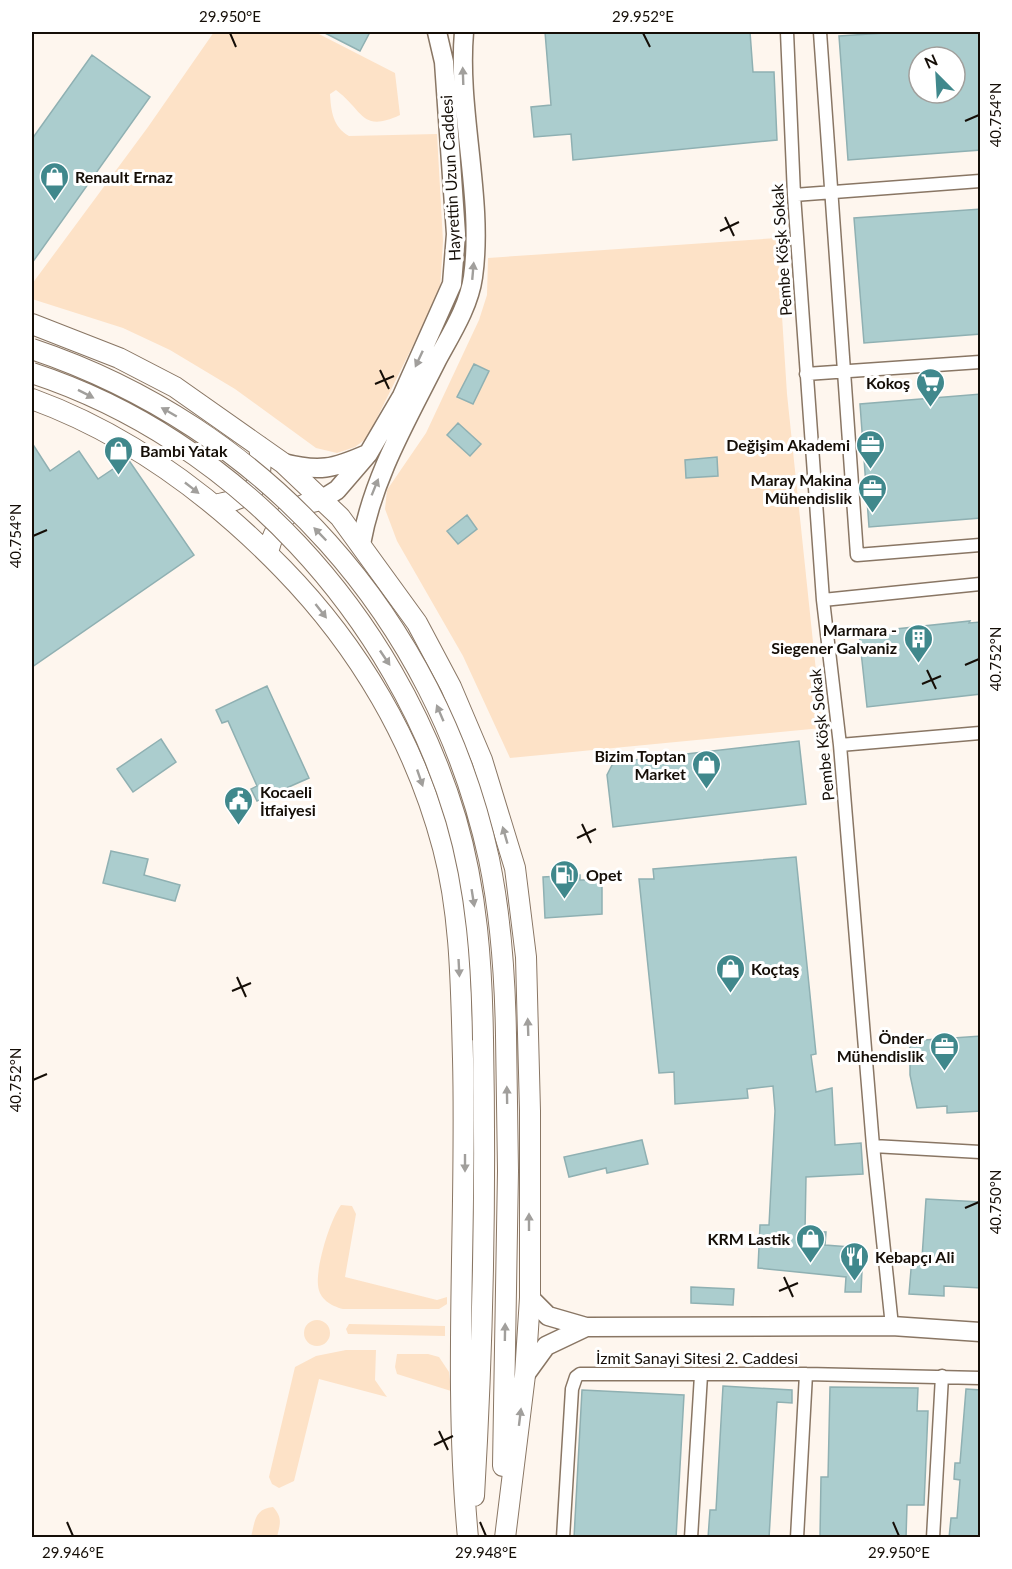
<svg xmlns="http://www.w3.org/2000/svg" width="1012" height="1569" font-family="Lato,sans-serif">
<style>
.green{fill:#fde2c7}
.building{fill:#abcdce;stroke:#8fb0b2;stroke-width:1.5;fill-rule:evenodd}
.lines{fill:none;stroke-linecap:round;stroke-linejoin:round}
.street-casing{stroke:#897664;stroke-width:15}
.secondary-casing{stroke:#897664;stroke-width:21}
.primary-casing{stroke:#897664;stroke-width:22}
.street{stroke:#fff;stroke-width:12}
.secondary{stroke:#fff;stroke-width:18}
.primary{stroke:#fff;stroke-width:20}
.primary-bridge-casing{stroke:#897664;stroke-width:22;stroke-linecap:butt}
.primary-bridge{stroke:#fff;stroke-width:20}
.oneway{fill:#a19f9c}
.ticks{fill:none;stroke:#150e07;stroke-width:2}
.labels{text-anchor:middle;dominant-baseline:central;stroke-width:6;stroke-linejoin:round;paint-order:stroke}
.poi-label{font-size:16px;font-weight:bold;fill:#150e07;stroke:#fff;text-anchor:end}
.street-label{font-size:16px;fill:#150e07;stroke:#fff}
.neatline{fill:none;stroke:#150e07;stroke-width:2}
.ticks-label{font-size:15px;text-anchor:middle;fill:#150e07}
</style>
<rect width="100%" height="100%" fill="#fef6ee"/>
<path class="green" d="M214,32H315L395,73L400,115C361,133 364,111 336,90L330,94C331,111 333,127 349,136L437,134L443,241L440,291L367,438L355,447L337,453L316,448L235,389L170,350L123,328L32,299V284L148,127Z
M777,238L787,394L822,728L510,758L463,656L397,541L385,509L387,490L426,433L479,320L487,295L488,258Z
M341,1205L352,1206L356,1214L345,1277L437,1300L447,1297V1304L439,1309H343C331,1306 319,1299 318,1285C316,1266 330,1220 341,1205Z
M304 1333a13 13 0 1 1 26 0a13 13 0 1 1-26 0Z
M349,1324L445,1326V1336L348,1334L346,1329Z
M346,1350H376L375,1380L387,1397L319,1379L294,1481L279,1488L272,1484L269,1477L295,1367L316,1356Z
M397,1354H428L439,1357L449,1372L451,1391L397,1374L395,1367Z
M273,1507C283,1518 280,1524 277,1537H251C255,1522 254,1509 273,1507Z"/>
<path class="building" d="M323,32H370L360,51Z
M545,32H750L753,72H774L777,140L573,160L571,134L534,137L531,107L551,105Z
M900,32H981V150L848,160L839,36ZM919,57H955V93H919Z
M92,55L150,97L32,263V139Z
M981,209V334L864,343L854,218Z
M474,364L489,371L473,404L457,397Z
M981,394V518L869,527L860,404Z
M458,423L481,444L470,456L447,435Z
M32,443L50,471L79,451L98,479L128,459L194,555L32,667Z
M717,457L718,476L686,478L685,460Z
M467,515L477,529L458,544L447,531Z
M970,621L969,623L981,622V694L867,707L859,633Z
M267,686L309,778L257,801L251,789L257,786L228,721L222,723L216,710Z
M161,739L176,762L133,792L117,769Z
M799,741L806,804L613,827L607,775L612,765L617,762Z
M111,851L148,859L144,875L180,885L175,901L103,883Z
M796,857L816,1054L811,1055L816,1092L832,1088L835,1145L861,1143L863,1174L806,1177L805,1231L826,1232L825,1245L863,1248L861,1292H845L846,1277L758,1268L760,1225H769L775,1111L773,1086L747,1089L748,1098L675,1104L674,1072L659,1073L639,879H654L653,869Z
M580,875V880H602V914L545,918L543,877Z
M981,1036V1111L947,1113V1106L917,1108L910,1075V1041Z
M642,1140L648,1164L607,1173L606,1168L569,1177L564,1157Z
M926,1199L981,1202V1288L944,1286V1296L909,1294L912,1257L922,1258Z
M691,1287L734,1289L733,1305L691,1303Z
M723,1386L792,1390V1403L777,1402L769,1538H708L710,1510H716Z
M830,1387L918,1388L917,1411H928L924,1505H907L906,1538H820L821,1477H828Z
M966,1389L981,1390V1538H949L951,1518H957L960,1480L954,1479L955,1463H960Z
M582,1390L684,1395L676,1538H574Z"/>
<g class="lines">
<defs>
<path id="street" d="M787,32L794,195L823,600L840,745L873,1146L892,1326
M820,32L857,555L980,545
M794,195L980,181
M806,374L980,362
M823,600L980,584
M840,745L980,733
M873,1146L980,1152
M563,1538L572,1389L576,1377L580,1374H806L980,1378
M691,1538L701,1375
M797,1538L806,1374
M933,1538L942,1376"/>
<path id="secondary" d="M283,463C319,472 333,469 367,454
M321,500L337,490L368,454L402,396L452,284L456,234L444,62L437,32
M361,544C373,477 407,420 437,360C451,334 469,306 473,277C484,199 457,111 464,32
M530,1298L548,1316L586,1327L892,1326L980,1332
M525,1375L546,1346L586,1327"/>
<path id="primary" d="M32,324L119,358L175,387L283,463L340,517L417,623L451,687L482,760L515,868L526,957L530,1111V1298L525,1375L505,1538
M32,399C128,434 211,495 283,569C359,647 415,742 443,848C461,916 461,989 463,1059C467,1218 453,1379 468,1538
M214,505C253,498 266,487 259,446
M268,552C276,521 289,506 321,500
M503,1466L508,1171L506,1035
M474,1496C483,1343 486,1192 483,1040"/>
</defs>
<use href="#street" class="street-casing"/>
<use href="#secondary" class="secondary-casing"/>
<use href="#primary" class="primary-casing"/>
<use href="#street" class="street"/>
<use href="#secondary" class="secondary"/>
<use href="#primary" class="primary"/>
<defs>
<path id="primary-bridge" d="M32,349C265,427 436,618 489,859C501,917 505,975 506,1035
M32,373C236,440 395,615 456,819C477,891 482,965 483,1040"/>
</defs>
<use href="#primary-bridge" class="primary-bridge-casing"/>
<use href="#primary-bridge" class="primary-bridge"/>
</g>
<defs><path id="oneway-solid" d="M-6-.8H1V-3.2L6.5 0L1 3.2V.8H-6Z" transform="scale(1.5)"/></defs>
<g class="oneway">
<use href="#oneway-solid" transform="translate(463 76) rotate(-92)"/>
<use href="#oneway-solid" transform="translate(473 271) rotate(-85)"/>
<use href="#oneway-solid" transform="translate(419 359) rotate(115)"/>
<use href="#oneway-solid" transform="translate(86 394) rotate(27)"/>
<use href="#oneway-solid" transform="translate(169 412) rotate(-150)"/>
<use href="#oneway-solid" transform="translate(375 487) rotate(-68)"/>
<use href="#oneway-solid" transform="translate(192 488) rotate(38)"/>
<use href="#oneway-solid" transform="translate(320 534) rotate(-134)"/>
<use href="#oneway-solid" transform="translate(321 611) rotate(52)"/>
<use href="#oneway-solid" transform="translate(385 658) rotate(56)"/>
<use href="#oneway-solid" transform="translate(440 713) rotate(-113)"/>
<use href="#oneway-solid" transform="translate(420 778) rotate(71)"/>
<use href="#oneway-solid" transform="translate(505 835) rotate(-106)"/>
<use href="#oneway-solid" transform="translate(473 898) rotate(81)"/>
<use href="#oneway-solid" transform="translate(459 968) rotate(87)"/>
<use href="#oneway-solid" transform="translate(528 1027) rotate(-92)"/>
<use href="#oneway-solid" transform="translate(507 1095) rotate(-91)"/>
<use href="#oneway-solid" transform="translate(465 1163) rotate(90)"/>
<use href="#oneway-solid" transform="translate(529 1222) rotate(-90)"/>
<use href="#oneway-solid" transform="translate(505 1332) rotate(-89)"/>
<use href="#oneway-solid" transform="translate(520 1417) rotate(-83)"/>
</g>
<path class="ticks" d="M230,33L236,47M643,33L650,47M965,121L979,115M725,217L734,236M720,231L739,222M380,370L389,389M375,384L394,376M33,536L47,530M965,665L979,659M927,670L936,689M922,684L941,676M582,824L591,843M577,838L596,829M237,977L246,997M232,991L251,983M33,1080L47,1074M965,1208L979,1202M784,1277L793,1297M779,1291L798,1283M439,1431L448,1450M434,1445L453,1436M67,1522L73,1536M480,1522L486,1536M893,1522L899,1536"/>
<defs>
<symbol id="shop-pin" viewBox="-11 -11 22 30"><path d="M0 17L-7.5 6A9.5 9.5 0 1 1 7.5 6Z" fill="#40888c" stroke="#fff"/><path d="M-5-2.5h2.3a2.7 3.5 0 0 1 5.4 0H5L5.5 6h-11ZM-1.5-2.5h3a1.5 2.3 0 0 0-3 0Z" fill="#fff"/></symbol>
<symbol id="supermarket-pin" viewBox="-11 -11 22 30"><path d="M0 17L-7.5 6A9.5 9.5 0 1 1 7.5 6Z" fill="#40888c" stroke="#fff"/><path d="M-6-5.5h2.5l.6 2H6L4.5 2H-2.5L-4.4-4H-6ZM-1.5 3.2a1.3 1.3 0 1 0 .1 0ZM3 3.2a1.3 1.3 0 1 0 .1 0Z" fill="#fff"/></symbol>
<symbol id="office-pin" viewBox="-11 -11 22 30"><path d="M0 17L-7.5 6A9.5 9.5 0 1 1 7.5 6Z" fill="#40888c" stroke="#fff"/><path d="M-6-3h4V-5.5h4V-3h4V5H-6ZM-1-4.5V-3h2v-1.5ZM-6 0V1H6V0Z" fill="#fff"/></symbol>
<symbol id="building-pin" viewBox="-11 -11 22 30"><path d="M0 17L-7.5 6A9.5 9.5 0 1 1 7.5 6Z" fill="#40888c" stroke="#fff"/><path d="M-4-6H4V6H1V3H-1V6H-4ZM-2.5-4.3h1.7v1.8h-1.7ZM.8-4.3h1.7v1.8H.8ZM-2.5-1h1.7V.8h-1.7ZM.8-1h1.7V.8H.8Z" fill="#fff"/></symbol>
<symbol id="civic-pin" viewBox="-11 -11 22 30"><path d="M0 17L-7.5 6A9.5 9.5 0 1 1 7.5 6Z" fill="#40888c" stroke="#fff"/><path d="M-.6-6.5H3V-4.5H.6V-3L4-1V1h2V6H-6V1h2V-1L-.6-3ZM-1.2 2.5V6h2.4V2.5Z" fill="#fff"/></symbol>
<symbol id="fuel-pin" viewBox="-11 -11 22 30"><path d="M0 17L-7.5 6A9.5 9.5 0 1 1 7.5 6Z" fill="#40888c" stroke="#fff"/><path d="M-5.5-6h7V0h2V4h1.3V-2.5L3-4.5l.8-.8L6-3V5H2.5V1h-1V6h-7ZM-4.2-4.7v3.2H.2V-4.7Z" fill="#fff"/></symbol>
<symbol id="restaurant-pin" viewBox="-11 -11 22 30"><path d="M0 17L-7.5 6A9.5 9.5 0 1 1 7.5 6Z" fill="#40888c" stroke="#fff"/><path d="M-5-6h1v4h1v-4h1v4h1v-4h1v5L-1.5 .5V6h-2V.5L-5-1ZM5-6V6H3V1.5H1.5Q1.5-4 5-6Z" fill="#fff"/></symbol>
</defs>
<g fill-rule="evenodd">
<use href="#shop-pin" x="38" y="160" width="33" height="45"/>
<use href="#supermarket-pin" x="914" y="366" width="33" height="45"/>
<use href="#office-pin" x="854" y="428" width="33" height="45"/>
<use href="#shop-pin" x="102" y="434" width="33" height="45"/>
<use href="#office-pin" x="856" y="472" width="33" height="45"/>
<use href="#building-pin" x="902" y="622" width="33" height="45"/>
<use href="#shop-pin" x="690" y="748" width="33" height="45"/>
<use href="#civic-pin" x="222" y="784" width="33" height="45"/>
<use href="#fuel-pin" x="548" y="858" width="33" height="45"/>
<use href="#shop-pin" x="714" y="952" width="33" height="45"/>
<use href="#office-pin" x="928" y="1030" width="33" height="45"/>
<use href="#shop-pin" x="794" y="1222" width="33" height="45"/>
<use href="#restaurant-pin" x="838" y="1240" width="33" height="45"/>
</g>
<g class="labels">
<g class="poi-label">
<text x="75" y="176" text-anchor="start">Renault Ernaz</text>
<text x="910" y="382">Kokoş</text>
<text x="850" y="444">Değişim Akademi</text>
<text x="140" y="450" text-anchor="start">Bambi Yatak</text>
<text x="852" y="479">Maray Makina<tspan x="852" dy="18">Mühendislik</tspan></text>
<text x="897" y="629">Marmara -<tspan x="897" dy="18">Siegener Galvaniz</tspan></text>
<text x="686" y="755">Bizim Toptan<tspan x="686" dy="18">Market</tspan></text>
<text x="260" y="791" text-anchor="start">Kocaeli<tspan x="260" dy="18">İtfaiyesi</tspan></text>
<text x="586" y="874" text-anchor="start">Opet</text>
<text x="751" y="968" text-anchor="start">Koçtaş</text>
<text x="924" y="1037">Önder<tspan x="924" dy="18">Mühendislik</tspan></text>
<text x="790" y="1238">KRM Lastik</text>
<text x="875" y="1256" text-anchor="start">Kebapçı Ali</text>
</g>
<g class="street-label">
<text transform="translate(450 178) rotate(-93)">Hayrettin Uzun Caddesi</text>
<text transform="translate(781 250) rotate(-94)">Pembe Köşk Sokak</text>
<text transform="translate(821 735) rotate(-96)">Pembe Köşk Sokak</text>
<text x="697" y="1357">İzmit Sanayi Sitesi 2. Caddesi</text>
</g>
</g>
<rect width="1012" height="1569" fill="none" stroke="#ffffff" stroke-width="66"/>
<g transform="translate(937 75) rotate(336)"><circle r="28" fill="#ffffff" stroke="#a19f9c" stroke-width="1.5"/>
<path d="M0-4.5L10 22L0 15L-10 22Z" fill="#40888c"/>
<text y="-9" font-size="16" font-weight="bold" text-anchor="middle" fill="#150e07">N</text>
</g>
<rect x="33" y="33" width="946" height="1503" class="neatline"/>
<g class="ticks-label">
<text x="230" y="22">29.950°E</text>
<text x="643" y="22">29.952°E</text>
<text transform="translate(996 115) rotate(-90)" y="5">40.754°N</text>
<text transform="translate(16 536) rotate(-90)" y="5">40.754°N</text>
<text transform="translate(996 659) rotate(-90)" y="5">40.752°N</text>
<text transform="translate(16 1080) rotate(-90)" y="5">40.752°N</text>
<text transform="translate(996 1202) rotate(-90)" y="5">40.750°N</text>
<text x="73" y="1558">29.946°E</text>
<text x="486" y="1558">29.948°E</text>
<text x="899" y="1558">29.950°E</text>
</g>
</svg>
